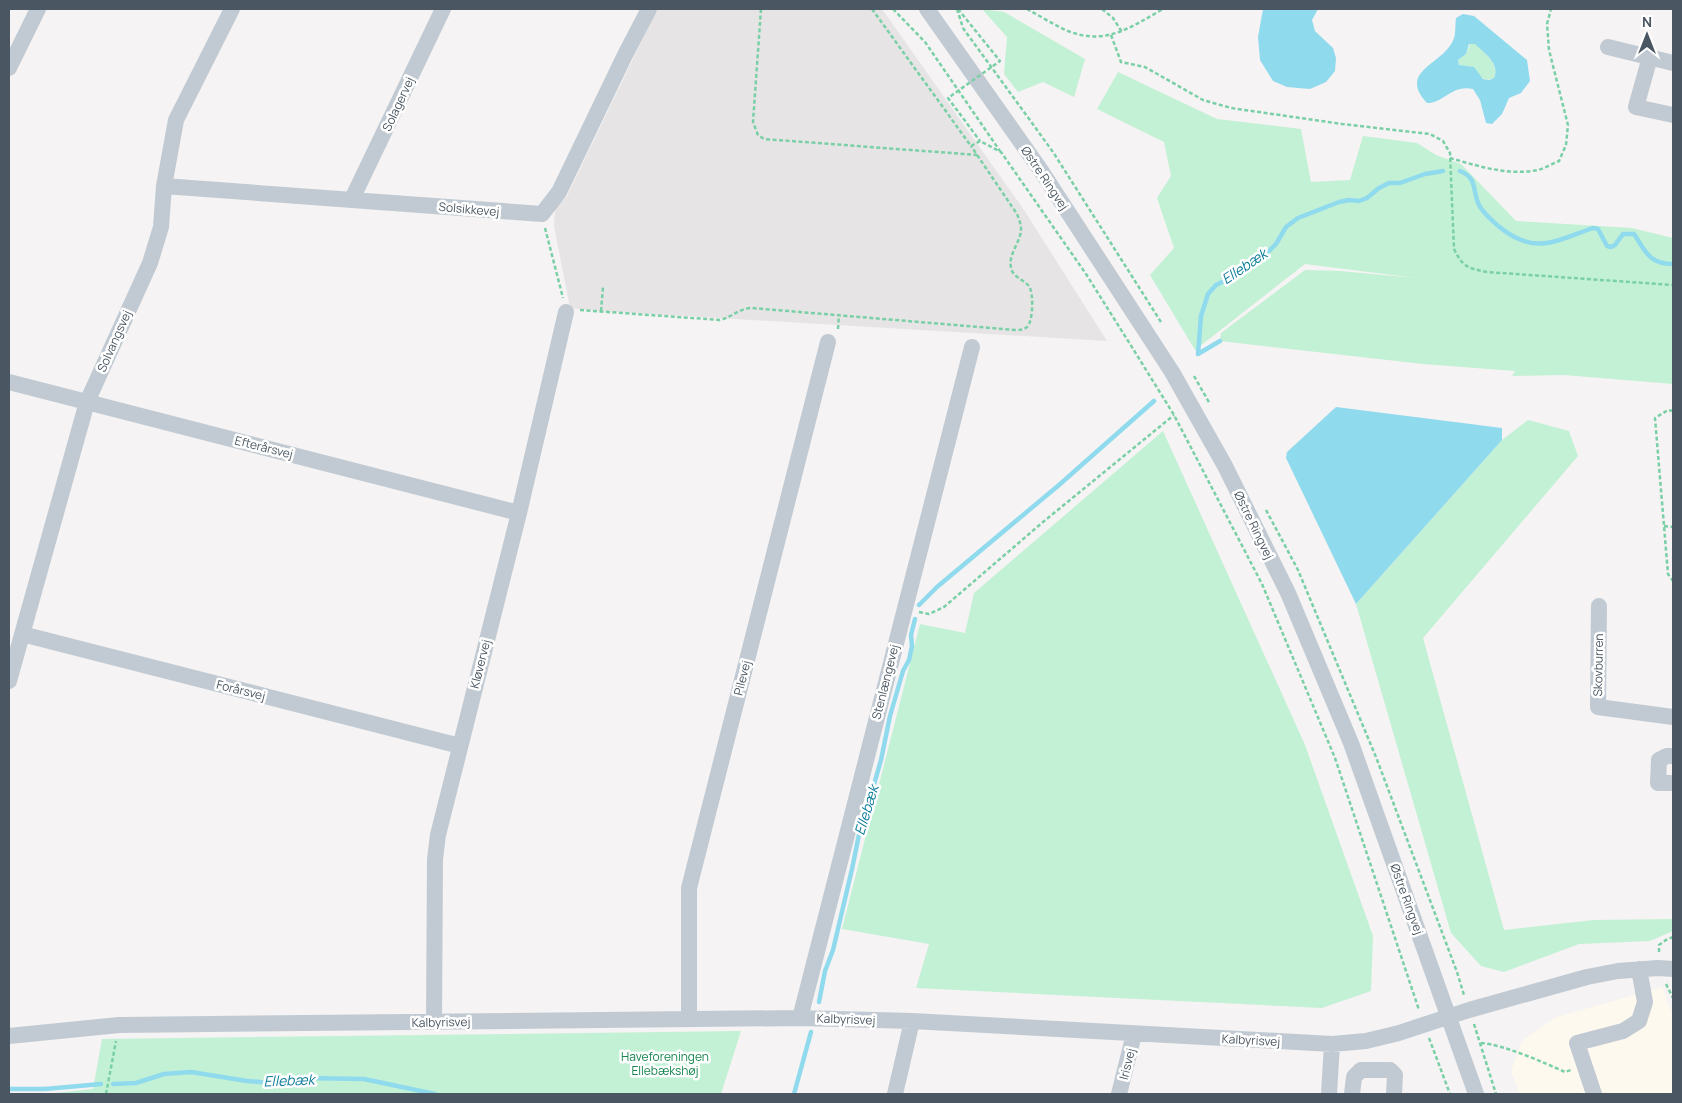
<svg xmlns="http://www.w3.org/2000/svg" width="1682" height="1103" font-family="Manrope,sans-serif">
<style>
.commercial{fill:#fdf9ef}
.education{fill:#e6e4e5}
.green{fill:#c3f1d5}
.water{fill:#90daee;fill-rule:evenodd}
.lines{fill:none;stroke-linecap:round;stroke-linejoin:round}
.stream{stroke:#90daee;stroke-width:4.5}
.path{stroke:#7ad0a6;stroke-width:2.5;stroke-dasharray:4 2.5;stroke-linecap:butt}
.minor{stroke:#c1cad2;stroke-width:16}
.path-bridge{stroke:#7ad0a6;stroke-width:2.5;stroke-dasharray:4 2.5;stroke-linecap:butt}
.labels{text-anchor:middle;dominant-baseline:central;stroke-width:5;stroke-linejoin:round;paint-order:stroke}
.street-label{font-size:12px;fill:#4a5661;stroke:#fff}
.park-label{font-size:12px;fill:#17864f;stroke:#fff}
.water-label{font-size:14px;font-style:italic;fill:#0c7c9b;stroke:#fff}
</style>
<rect width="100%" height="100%" fill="#f5f3f3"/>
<path class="commercial" d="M1662,987L1673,1016V1094H1520L1511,1071L1522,1041L1554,1018Z"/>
<path class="education" d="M657,9H882L1024,210L1107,341L601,311L570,308L554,226L555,209L567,196Z"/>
<path class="green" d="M982,9L1004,12L1085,59L1074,97L1043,82L1018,92L1004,74L1007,37Z
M1470,44H1475C1485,54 1499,62 1494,78C1483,83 1477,74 1470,66L1462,67L1459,65L1458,60L1466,54Z
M1118,72L1217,119L1301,129L1311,182L1350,180L1363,136L1417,143L1436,155L1461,164L1516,221L1632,228L1673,238V384L1564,375L1512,376L1515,371L1423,364L1220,341L1221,333L1305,270L1340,271L1416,278L1305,264L1195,350L1150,275L1174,248L1157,198L1171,176L1164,142L1097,109Z
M1528,420L1569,431L1578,456L1423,638L1504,930L1594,920L1673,919V931L1650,941L1579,944L1504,972L1481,966L1451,933L1356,604L1502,440Z
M1163,431L1305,745L1373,936L1371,991L1322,1008L916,988L929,944L842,929L920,624L965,633L974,593Z
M741,1031L721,1094H46L93,1089L102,1039Z"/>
<path class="water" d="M1263,9H1318L1312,20L1315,31L1333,48L1336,58L1335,71L1326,82L1310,89L1287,87L1273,81L1260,60L1258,37Z
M1463,14L1474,16L1527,60L1530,81L1521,93L1509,98L1502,114L1492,124L1486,123L1480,100L1473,89C1452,84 1444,103 1427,103C1396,70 1446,64 1454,38C1456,32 1455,24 1456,18ZM1469,44H1475C1485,54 1500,63 1494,78L1489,80L1483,79L1474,67L1459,65L1458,60L1466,54Z
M1336,407L1502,428V440L1356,604L1286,458L1287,452Z"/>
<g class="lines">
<path class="stream" d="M1460,171C1478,178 1472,191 1479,205C1483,213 1491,219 1497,225C1534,256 1553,242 1593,228L1598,229L1607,246L1611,247L1615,245L1623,234H1634C1646,252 1649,264 1673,264
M1198,354L1201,316L1208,294L1216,285L1228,279L1243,266L1268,252L1276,244L1286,227L1298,218L1339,202L1349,200L1359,201L1367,198L1379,188L1389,183H1400L1425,174L1443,171
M1198,354L1220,341
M919,605L937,587L1059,485L1154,401
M819,1002L825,971L833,950L852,869L863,815L869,802L881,760L890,716L903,671L909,660L912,646L911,635L915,619
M113,1084L136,1083L164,1074L191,1072L247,1081L271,1083L301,1078L364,1079L435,1094
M9,1089H45L101,1084
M794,1094L811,1032"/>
<path class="path" d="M761,9L753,122L758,135L764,139L977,155
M872,9L971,146L980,141L1001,152L1086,274L1130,344L1174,415L1262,584L1335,758L1419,1010
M893,9L925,42L1000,151
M957,9L963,28L1053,152L1161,322
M1027,9C1040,16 1054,25 1068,31C1106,46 1131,27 1163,9
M1102,9L1113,18L1122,32
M1111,35L1121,62L1145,67L1203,100L1231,108L1342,124L1430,134L1443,141L1450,153L1454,249C1463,267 1467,268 1487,272L1673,285
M1450,158C1478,166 1508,176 1538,170C1545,168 1552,164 1559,161L1566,145L1568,125L1549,50L1547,24L1551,9
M545,228L563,298
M580,310L720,320C731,318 739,308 752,308L1015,330C1020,330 1023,330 1027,327C1033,322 1034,293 1029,286C1023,279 1012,277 1011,267C1008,254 1021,242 1021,229C1021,224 1019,219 1017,214L971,146
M601,311L603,287
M838,329L839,315
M1194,376L1210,404
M1673,411L1668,410L1655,418L1668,574L1673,581
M1266,510L1298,570L1376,757L1457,972L1464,995
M1664,526L1673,527
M919,612L929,614L944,607L1043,522L1174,415
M1659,952V945L1666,940L1673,937
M1666,984L1673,998
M1474,1024L1496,1094
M1429,1038L1450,1094
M1481,1043C1502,1044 1545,1063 1565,1072L1571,1070
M106,1094L116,1041"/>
<path class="minor" d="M927,9L1040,169L1172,372L1225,466L1288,593L1351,743L1476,1094
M1608,47L1673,63
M1650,57L1636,107L1673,115
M9,68L38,9
M164,186L542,214L559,192L625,55L649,9
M352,199L443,9
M9,382L519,513
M1599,606L1598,707L1673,717
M22,634L460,746
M9,681L87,402L150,263L161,227L164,186L176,120L232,9
M1673,756H1667L1659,760L1658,783H1673
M800,1018L972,347
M689,1019V888L828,342
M434,1022L435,859L438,835L519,513L566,312
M9,1036L119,1025L800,1018L912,1021L1332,1044L1366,1041L1399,1033L1469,1010L1587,977L1618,971L1658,968L1673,969
M895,1094L912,1021
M1119,1094L1134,1034
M1329,1094L1332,1044
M1352,1094L1354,1077L1361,1070H1390L1395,1075L1394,1094
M1594,1094L1577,1043L1623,1031L1639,1021L1645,1002L1639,969"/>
<path class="path-bridge" d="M958,9L1000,61L948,98L980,141"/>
</g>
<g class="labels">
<g class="street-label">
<text transform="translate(398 104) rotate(-65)">Solagervej</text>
<text transform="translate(1045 178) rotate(56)">Østre Ringvej</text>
<text transform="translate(469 209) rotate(5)">Solsikkevej</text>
<text transform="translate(114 341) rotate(-66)">Solvangsvej</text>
<text transform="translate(264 447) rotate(14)">Efterårsvej</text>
<text transform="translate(1254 525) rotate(64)">Østre Ringvej</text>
<text transform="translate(480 664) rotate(-76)">Kløvervej</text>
<text transform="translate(1598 665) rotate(-89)">Skovburren</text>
<text transform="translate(742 678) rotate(-76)">Pilevej</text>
<text transform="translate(885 682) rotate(-76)">Stenlængevej</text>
<text transform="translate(241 690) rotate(14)">Forårsvej</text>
<text transform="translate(1407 899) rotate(70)">Østre Ringvej</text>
<text transform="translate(846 1019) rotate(2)">Kalbyrisvej</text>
<text transform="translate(441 1022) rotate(-1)">Kalbyrisvej</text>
<text transform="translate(1251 1040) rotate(3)">Kalbyrisvej</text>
<text transform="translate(1127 1064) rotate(-76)">Irisvej</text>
</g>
<g class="park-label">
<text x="665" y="1056">Haveforeningen<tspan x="665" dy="14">Ellebækshøj</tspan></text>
</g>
<g class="water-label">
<text transform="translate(1244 266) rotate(-34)">Ellebæk</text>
<text transform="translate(866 810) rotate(-73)">Ellebæk</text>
<text transform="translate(289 1080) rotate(-2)">Ellebæk</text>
</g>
</g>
<rect width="1682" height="1103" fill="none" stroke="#4a5661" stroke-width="20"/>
<g transform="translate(1647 35)" stroke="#ffffff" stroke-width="4" paint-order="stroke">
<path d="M0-4L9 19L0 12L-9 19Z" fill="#4a5661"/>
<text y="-8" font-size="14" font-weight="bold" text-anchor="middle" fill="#4a5661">N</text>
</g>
</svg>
